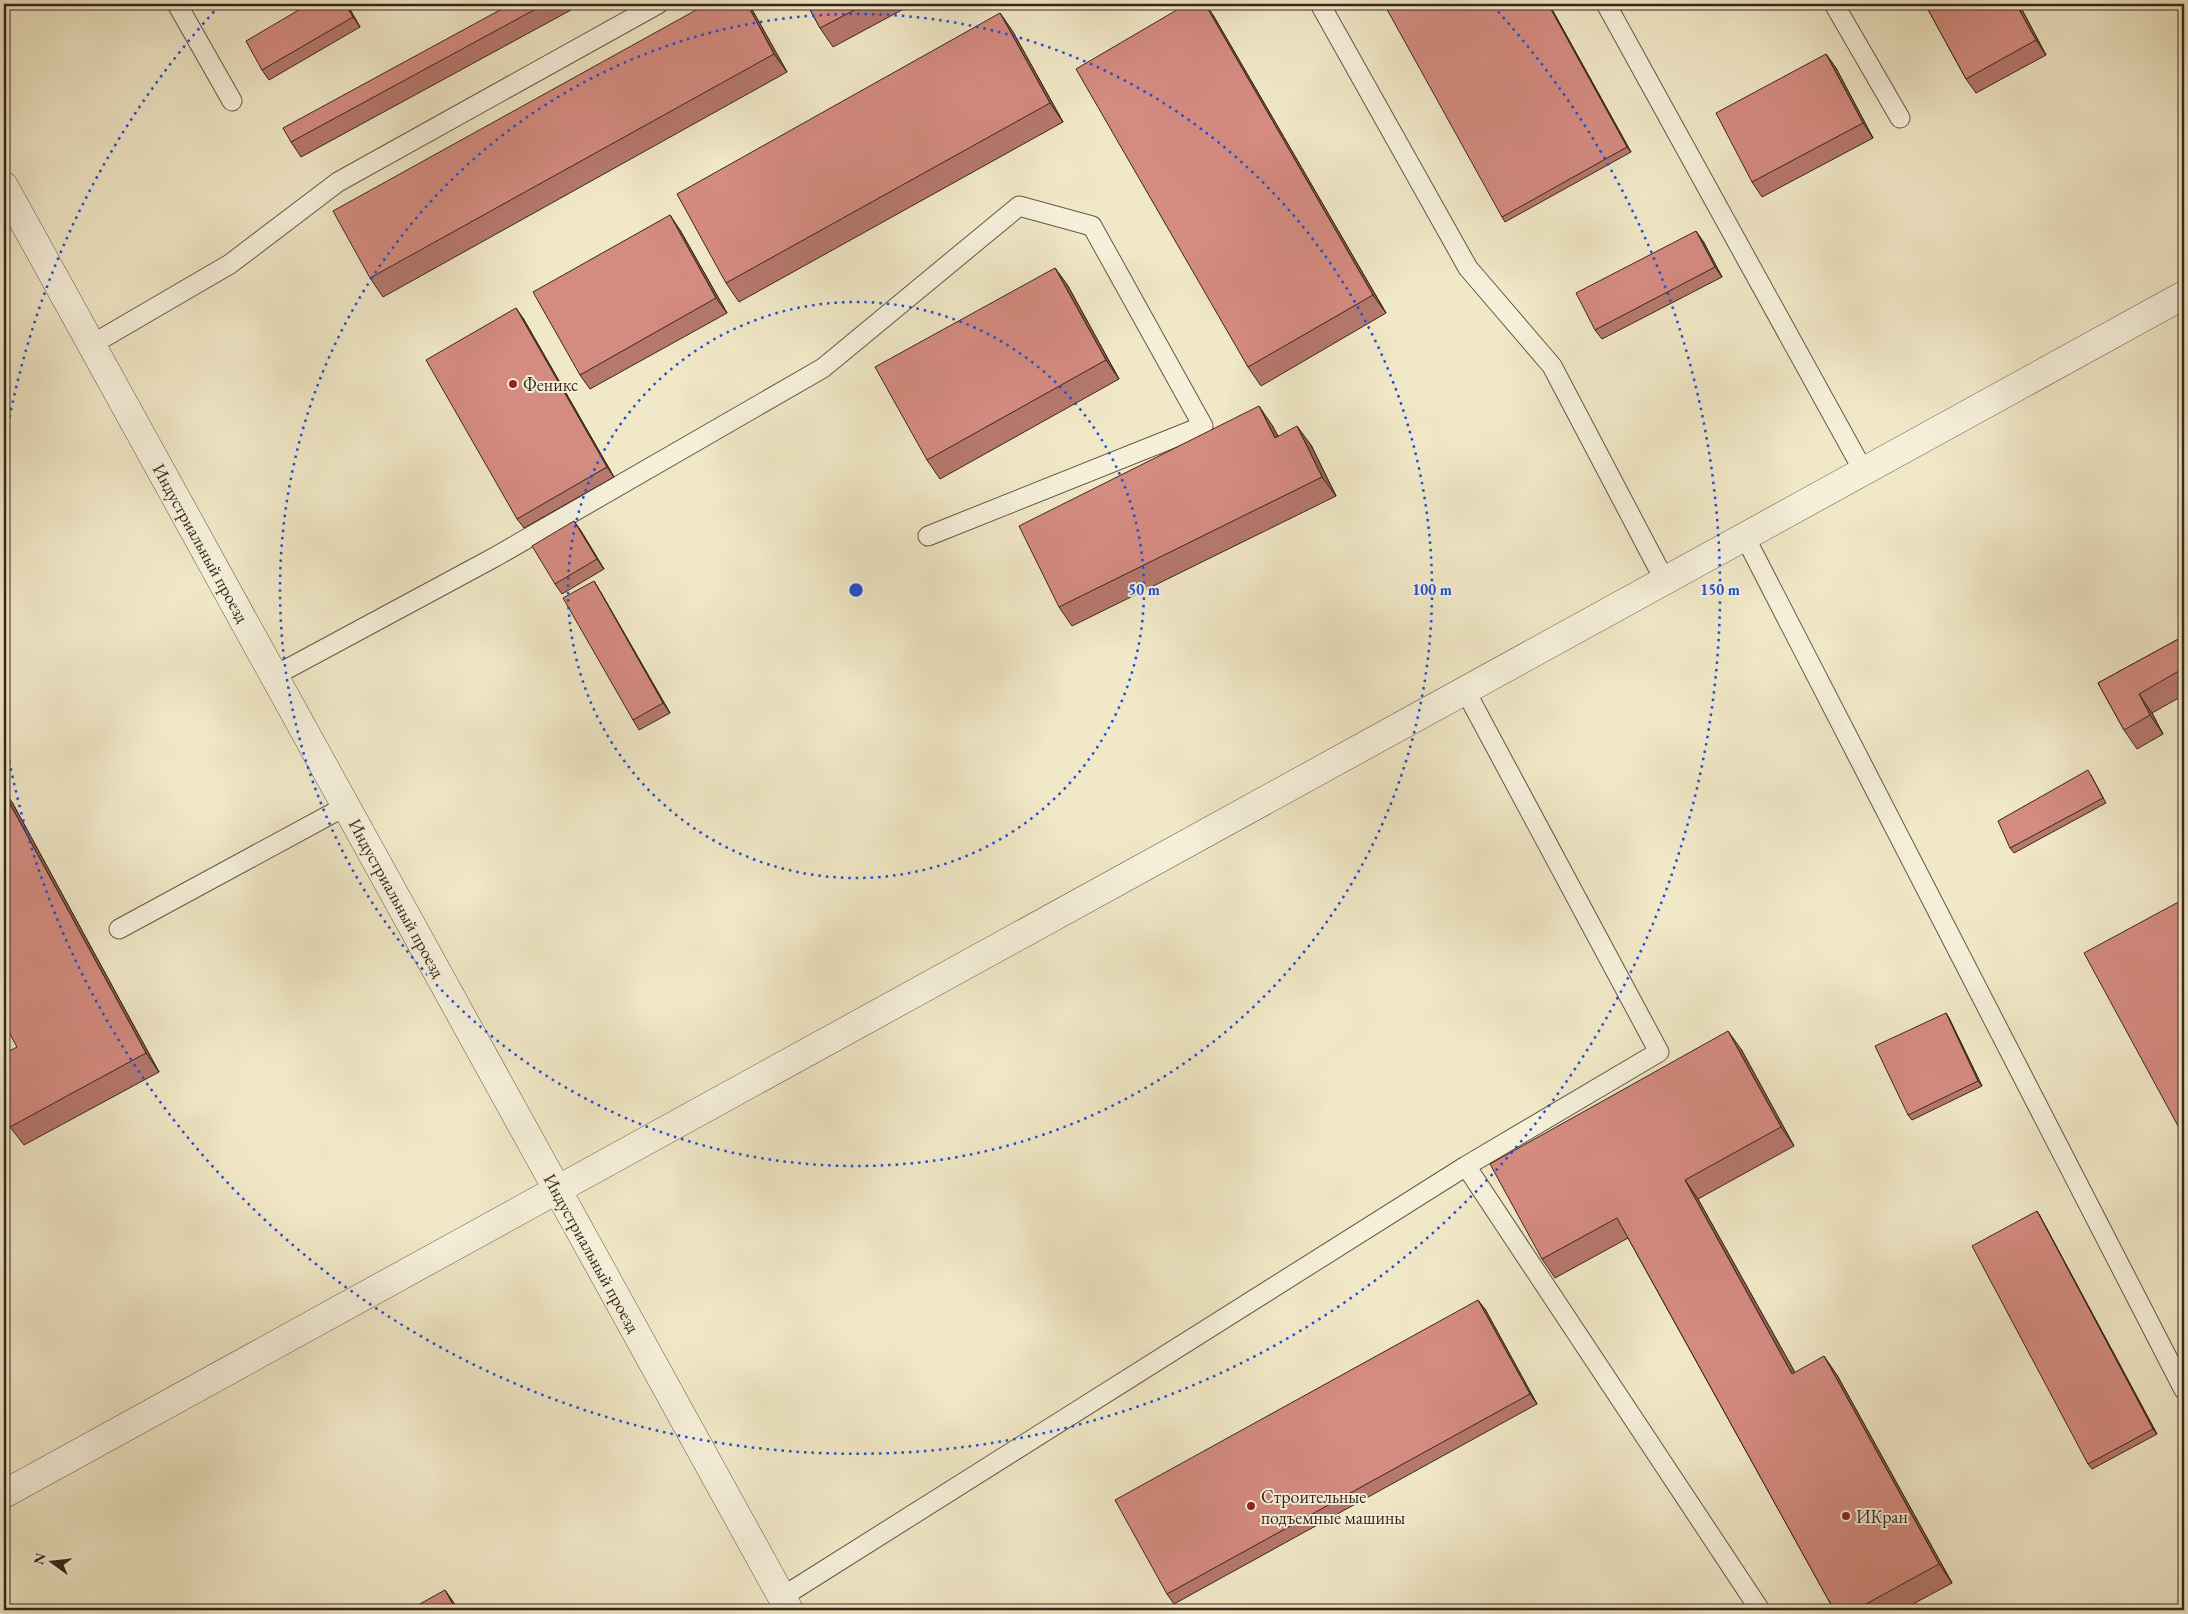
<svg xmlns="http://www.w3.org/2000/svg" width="2188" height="1614" font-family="'EB Garamond',serif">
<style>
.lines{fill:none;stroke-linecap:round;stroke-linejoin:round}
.lane-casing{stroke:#665645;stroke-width:21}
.street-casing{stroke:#665645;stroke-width:29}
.lane{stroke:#f6f0db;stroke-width:19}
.street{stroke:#f6f0db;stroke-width:28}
.wall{fill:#b6786e;stroke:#38261a}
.shaded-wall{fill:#94615a;stroke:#38261a}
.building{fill:#d48b80;stroke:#38261a}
.ring{fill:none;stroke:#1d4ed8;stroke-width:2.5;stroke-dasharray:2.5 5}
.poi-dot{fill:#8f2418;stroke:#f6f0db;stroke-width:2}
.labels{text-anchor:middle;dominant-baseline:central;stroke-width:4;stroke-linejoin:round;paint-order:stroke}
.poi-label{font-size:18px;fill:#38261a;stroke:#f6f0db;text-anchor:start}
.street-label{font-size:18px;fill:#38261a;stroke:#f6f0db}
.centre{fill:#1d4ed8;stroke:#f6f0db;stroke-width:2.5}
.ring-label{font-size:15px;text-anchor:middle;font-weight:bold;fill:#1d4ed8;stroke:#f6f0db;stroke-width:4;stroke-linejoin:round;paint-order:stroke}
</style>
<rect width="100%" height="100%" fill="#f1e8c7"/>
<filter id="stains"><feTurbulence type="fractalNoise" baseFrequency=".004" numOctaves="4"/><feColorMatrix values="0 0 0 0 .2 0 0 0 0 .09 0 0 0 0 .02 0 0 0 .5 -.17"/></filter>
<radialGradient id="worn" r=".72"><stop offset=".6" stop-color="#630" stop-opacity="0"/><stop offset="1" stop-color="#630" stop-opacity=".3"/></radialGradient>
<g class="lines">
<defs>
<path id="lane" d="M177,4L232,101
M1320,4L1468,268L1552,366L1665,581
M1606,4L1864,472
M1834,4L1900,118
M91,345L230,264L338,182L658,4
M1745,537L2184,1390
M274,676L495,557L823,368L1019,206L1092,226L1203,426L928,536
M1465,690L1659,1052L1466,1166
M119,929L346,806
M782,1597L1466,1166L1760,1610"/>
<path id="street" d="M4,186L789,1610
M4,1494L2184,295"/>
</defs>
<use href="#lane" class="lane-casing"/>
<use href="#street" class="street-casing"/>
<use href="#lane" class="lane"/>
<use href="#street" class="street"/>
</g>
<path class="wall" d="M309,4H347L360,27L269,80L262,70Z
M511,4H582L301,157L291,142Z
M749,4L787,72L383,297L370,278Z
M807,4H913L833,47L820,28Z
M1549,4L1631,152L1505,222L1502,217Z
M1925,4H2019L2046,55L1976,93L1966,79Z
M1000,13L1013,32L1063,122L739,302L726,283Z
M1213,15L1386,313L1261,386L1248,367Z
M1826,54L1836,68L1873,138L1762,197L1752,182Z
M680,230L727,313L590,389L580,375Z
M1703,241L1722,277L1602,339L1595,330Z
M1055,268L1068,286L1119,379L940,479L927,460Z
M523,318L614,477L524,528L517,519Z
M1272,425L1278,436L1311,445L1336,496L1072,626L1059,607Z
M574,521L581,531L604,569L562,594L555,584Z
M600,591L670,713L639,730L633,720Z
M2184,636V695L2152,713L2163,734L2137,749L2124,730L2098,683Z
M2091,775L2106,803L2014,853L2010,848Z
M12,802L159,1072L24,1145L10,1127L17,1047Z
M1946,1013L1949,1018L1982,1086L1912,1120L1908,1115Z
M1741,1049L1794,1146L1698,1199L1795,1373L1837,1375L1952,1583L1902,1610H1834L1628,1238L1555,1278L1542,1259Z
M2037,1211L2040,1216L2157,1434L2092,1469L2088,1464Z
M1485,1309L1537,1404L1174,1604L1167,1594Z"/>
<path class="shaded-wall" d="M345,4H347L360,27L353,17Z
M747,4H749L787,72L774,54Z
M1205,4H1206L1213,15L1386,313L1373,295Z
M1548,4H1549L1631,152L1627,147Z
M2016,4H2019L2046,55L2036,40Z
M1000,13L1013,32L1063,122L1050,103Z
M1826,54L1836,68L1873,138L1863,123Z
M670,215L680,230L727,313L716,298Z
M1696,231L1703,241L1722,277L1715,267Z
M1055,268L1068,286L1119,379L1106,360Z
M516,308L523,318L614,477L607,467Z
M1259,406L1272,425L1288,456L1275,438Z
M1297,426L1311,445L1336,496L1322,477Z
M574,521L581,531L604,569L597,559Z
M594,581L600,591L670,713L663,703Z
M2139,694L2152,713L2163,734L2150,715Z
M4,791L12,802L159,1072L146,1053L4,793Z
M1946,1013L1949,1018L1982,1086L1978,1081Z
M1728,1031L1741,1049L1794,1146L1781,1127Z
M1685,1180L1698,1199L1806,1392L1792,1374Z
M2037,1211L2040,1216L2157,1434L2153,1429Z
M1478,1300L1485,1309L1537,1404L1530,1394Z
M1824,1356L1837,1375L1952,1583L1939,1564Z
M445,1590L459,1610H456Z"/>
<path class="building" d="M309,4H345L353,17L262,70L246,41Z
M511,4H545L291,142L283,128Z
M707,4H747L774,54L370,278L333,211Z
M807,4H866L820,28Z
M1187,4H1205L1373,295L1248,367L1076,69Z
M1384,4H1548L1627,147L1502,217Z
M1925,4H2016L2036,40L1966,79Z
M1000,13L1050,103L726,283L677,194Z
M1826,54L1863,123L1752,182L1716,113Z
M670,215L716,298L580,375L533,292Z
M1696,231L1715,267L1595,330L1576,293Z
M1055,268L1106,360L927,460L875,367Z
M516,308L607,467L517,519L426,360Z
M1259,406L1275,438L1297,426L1322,477L1059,607L1019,526Z
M574,521L597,559L555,584L532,546Z
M594,581L663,703L633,720L563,598Z
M2184,636V668L2139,694L2150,715L2124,730L2098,683Z
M2088,770L2103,798L2010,848L1998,821Z
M4,793L146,1053L10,1127L4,1114V1054L17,1047L4,1023Z
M2184,899V1137L2084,953Z
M1946,1013L1978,1081L1908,1115L1875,1046Z
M1728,1031L1781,1127L1685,1180L1792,1374L1824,1356L1939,1564L1855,1610H1834L1617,1218L1542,1259L1490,1164Z
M2037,1211L2153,1429L2088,1464L1972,1246Z
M1478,1300L1530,1394L1167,1594L1115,1500Z
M445,1590L456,1610H409Z"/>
<g class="ring">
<circle cx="856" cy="590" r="288"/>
<circle cx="856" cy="590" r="576"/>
<path d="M4 447A864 864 0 0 1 219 6M1493 6A864 864 0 1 1 4 733"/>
</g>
<g class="poi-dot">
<circle cx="513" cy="384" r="5"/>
<circle cx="1251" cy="1506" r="5"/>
<circle cx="1846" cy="1516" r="5"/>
</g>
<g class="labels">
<g class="poi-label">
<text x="523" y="384">Феникс</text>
<text x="1261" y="1496">Строительные<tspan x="1261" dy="21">подъемные машины</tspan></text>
<text x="1856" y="1516">ИКран</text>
</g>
<g class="street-label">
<text transform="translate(201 543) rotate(61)">Индустриальный проезд</text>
<text transform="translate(397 898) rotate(61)">Индустриальный проезд</text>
<text transform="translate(592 1253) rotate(61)">Индустриальный проезд</text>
</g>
</g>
<circle cx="856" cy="590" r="8" class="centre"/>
<g class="ring-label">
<text x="1144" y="595">50 m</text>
<text x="1432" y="595">100 m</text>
<text x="1720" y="595">150 m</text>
</g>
<rect width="2188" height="1614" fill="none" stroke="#f1e8c7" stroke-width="20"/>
<rect x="5" y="5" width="2178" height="1604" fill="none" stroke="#38261a" stroke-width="2.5"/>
<rect x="10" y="10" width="2168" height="1594" fill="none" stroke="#38261a"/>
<g transform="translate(52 1562) rotate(285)" stroke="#f6f0db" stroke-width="4" paint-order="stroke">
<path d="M0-4L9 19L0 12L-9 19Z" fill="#38261a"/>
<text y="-8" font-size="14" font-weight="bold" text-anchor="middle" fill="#38261a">N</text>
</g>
<rect width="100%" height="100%" filter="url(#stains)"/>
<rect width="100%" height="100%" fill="url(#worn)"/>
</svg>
